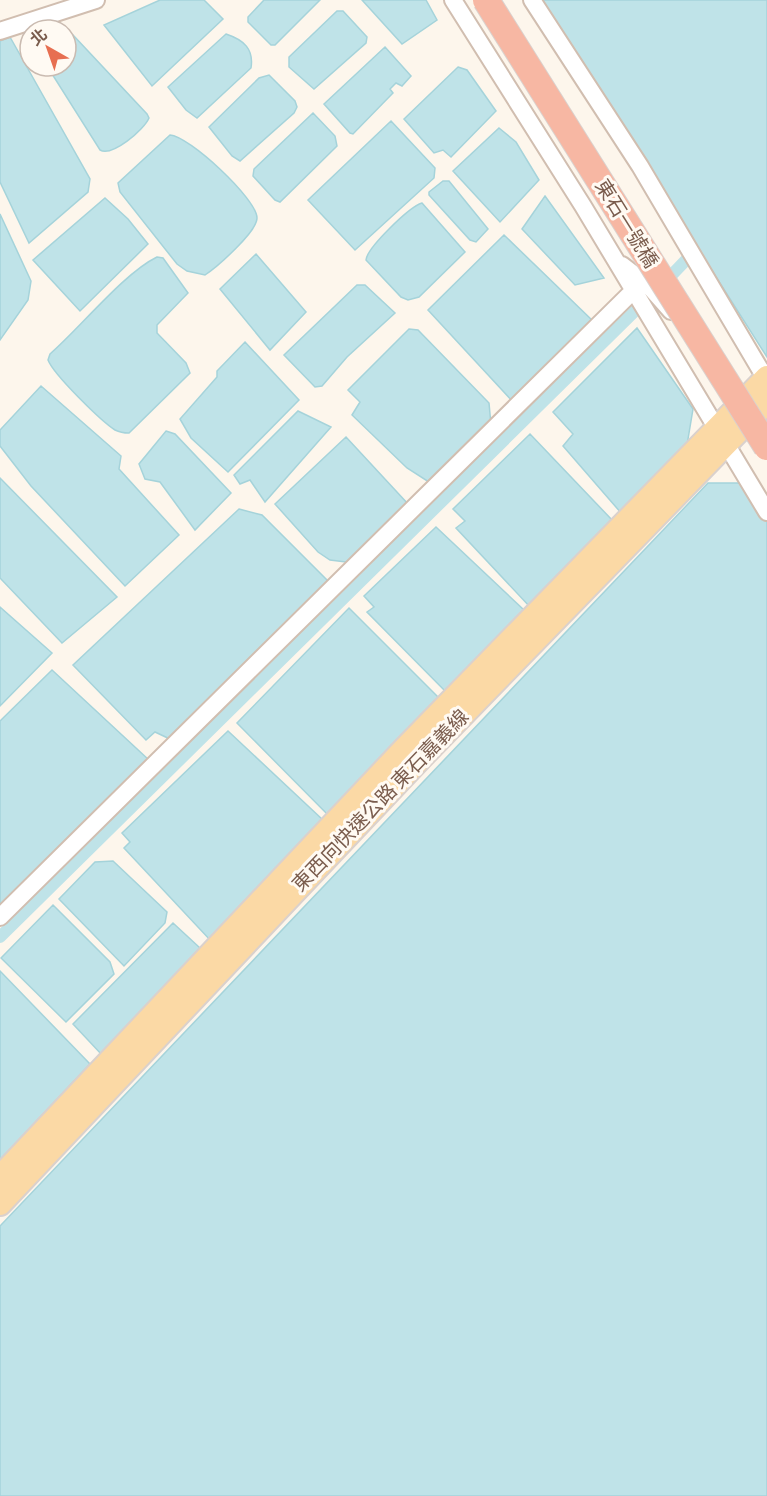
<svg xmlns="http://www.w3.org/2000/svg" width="767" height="1496" font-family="'Sofia Sans Condensed','Noto Sans TC',sans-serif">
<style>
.water{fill:#bfe3e8;stroke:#a5d3da;stroke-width:1.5}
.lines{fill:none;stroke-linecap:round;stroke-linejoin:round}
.canal{stroke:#bfe3e8;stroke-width:12}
.minor-casing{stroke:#d1beb0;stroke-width:20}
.major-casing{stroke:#dad1cd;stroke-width:26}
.minor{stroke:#fff;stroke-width:16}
.major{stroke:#fbd9a5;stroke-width:22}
.highway-bridge-casing{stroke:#dad1cd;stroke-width:28;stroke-linecap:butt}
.highway-bridge{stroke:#f7b7a3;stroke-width:26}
.labels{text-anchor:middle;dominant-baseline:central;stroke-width:6;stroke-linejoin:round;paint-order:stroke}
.street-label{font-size:20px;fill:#7a5c4d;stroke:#fffaf3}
</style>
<rect width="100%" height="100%" fill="#fdf6ec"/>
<path class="water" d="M160,0H204L223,19L152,86L104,25Z
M264,0H320L275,45H271L248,22V17Z
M362,0H426L437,20L402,44Z
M540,0H767V357Z
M337,11H343L367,37L366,43L314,89L289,67V57Z
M226,34C244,40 254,49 251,68L197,118L186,110L168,87Z
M73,35L147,114L149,118C144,130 112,157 100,150L47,66H66V36Z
M10,37L90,179L88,192L29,243L0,182V41Z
M385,47L411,76L402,86L396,83L390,89L393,93L353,134L350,133L324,104Z
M458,67L467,70L496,111L451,157L443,150L434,153L404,119Z
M269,75L295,101L297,107L294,113L240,161L232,156L209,127L259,78Z
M313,113L335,136L337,146L280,202L275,200L253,176L254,169Z
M391,121L435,168L434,178L355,250L308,200Z
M499,128L516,142L539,180L500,222L453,171Z
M170,135C189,136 257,199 257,218C257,232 217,267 205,275L187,271L177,264L120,192L118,183Z
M443,181H449L488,229L476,242L470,240L429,195V192Z
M545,196L604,278L575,285L522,229Z
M105,198L128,219L148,244L80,311L33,260Z
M422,203L465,252L419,297L408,300L401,297L366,260C367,248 409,207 422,203Z
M0,214L31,281L28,300L0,340Z
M504,235L595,323L514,403L428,310Z
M256,254L306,312L270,350L220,289Z
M157,257L163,258L188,293L157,325V333L186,363L190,373L129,433C125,433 119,432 115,430C101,421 54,375 48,360L50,354C80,328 124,273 157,257Z
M357,285H365L395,313L347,357L322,386L315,387L284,355Z
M637,328L693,409L686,451L622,514L563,446L573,434L553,412Z
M409,329L418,330L489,403L491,425L432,484L407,468L352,415L360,402L348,390Z
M245,342L299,400L228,472L191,438L180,419L217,377V371Z
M41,386L121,456L119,469L179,535L125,586L31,486L0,446V430Z
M298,411L331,427L265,502L250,480L240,484L234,475Z
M166,431L175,434L231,493L195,530L160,482L145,479L139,464Z
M530,434L613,521L530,607L456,528L465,521L453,509Z
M346,437L409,505L354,563L330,560L318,552L275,504Z
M0,478L117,597L62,643L0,578Z
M708,483H747L767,513V1496H0V1226Z
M239,509L262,515L331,584L172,740L155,732L146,740L73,665Z
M436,527L524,610L446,692L367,612L374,607L364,596Z
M0,607L52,653L0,706Z
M349,608L439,698L330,817L237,723Z
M52,670L150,761L0,915V721Z
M228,731L323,820L211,941L124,848L130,842L122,833Z
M113,861L167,912L165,923L124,966L59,899L95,862Z
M53,905L110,962L114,974L66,1022L1,958Z
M173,923L200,948L102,1055L73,1024Z
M0,971L90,1064L0,1160Z"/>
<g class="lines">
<path class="canal" d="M663,284L687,259
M0,937L636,310"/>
<defs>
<path id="minor" d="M453,0L583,206L767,512
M532,0L640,166L767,381
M0,31L96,0
M622,265L648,285L671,311
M0,917L633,291"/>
<path id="major" d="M0,1177L404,749L767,377
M0,1204L419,760L767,402"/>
</defs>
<use href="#minor" class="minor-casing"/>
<use href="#major" class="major-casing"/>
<use href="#minor" class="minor"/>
<use href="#major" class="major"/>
<defs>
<path id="highway-bridge" d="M486,0L767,447"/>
</defs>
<use href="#highway-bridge" class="highway-bridge-casing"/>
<use href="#highway-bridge" class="highway-bridge"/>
</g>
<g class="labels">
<g class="street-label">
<text transform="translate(626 224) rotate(58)">東石一號橋</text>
<text transform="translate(381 801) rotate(-46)">東西向快速公路 東石嘉義線</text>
</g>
</g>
<g transform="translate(48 48) rotate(320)"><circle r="28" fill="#fffaf3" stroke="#cabbb1" stroke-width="1.5"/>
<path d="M0-4.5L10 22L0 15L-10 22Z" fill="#e76f51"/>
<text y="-9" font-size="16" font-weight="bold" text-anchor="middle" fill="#7a5c4d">北</text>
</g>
</svg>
